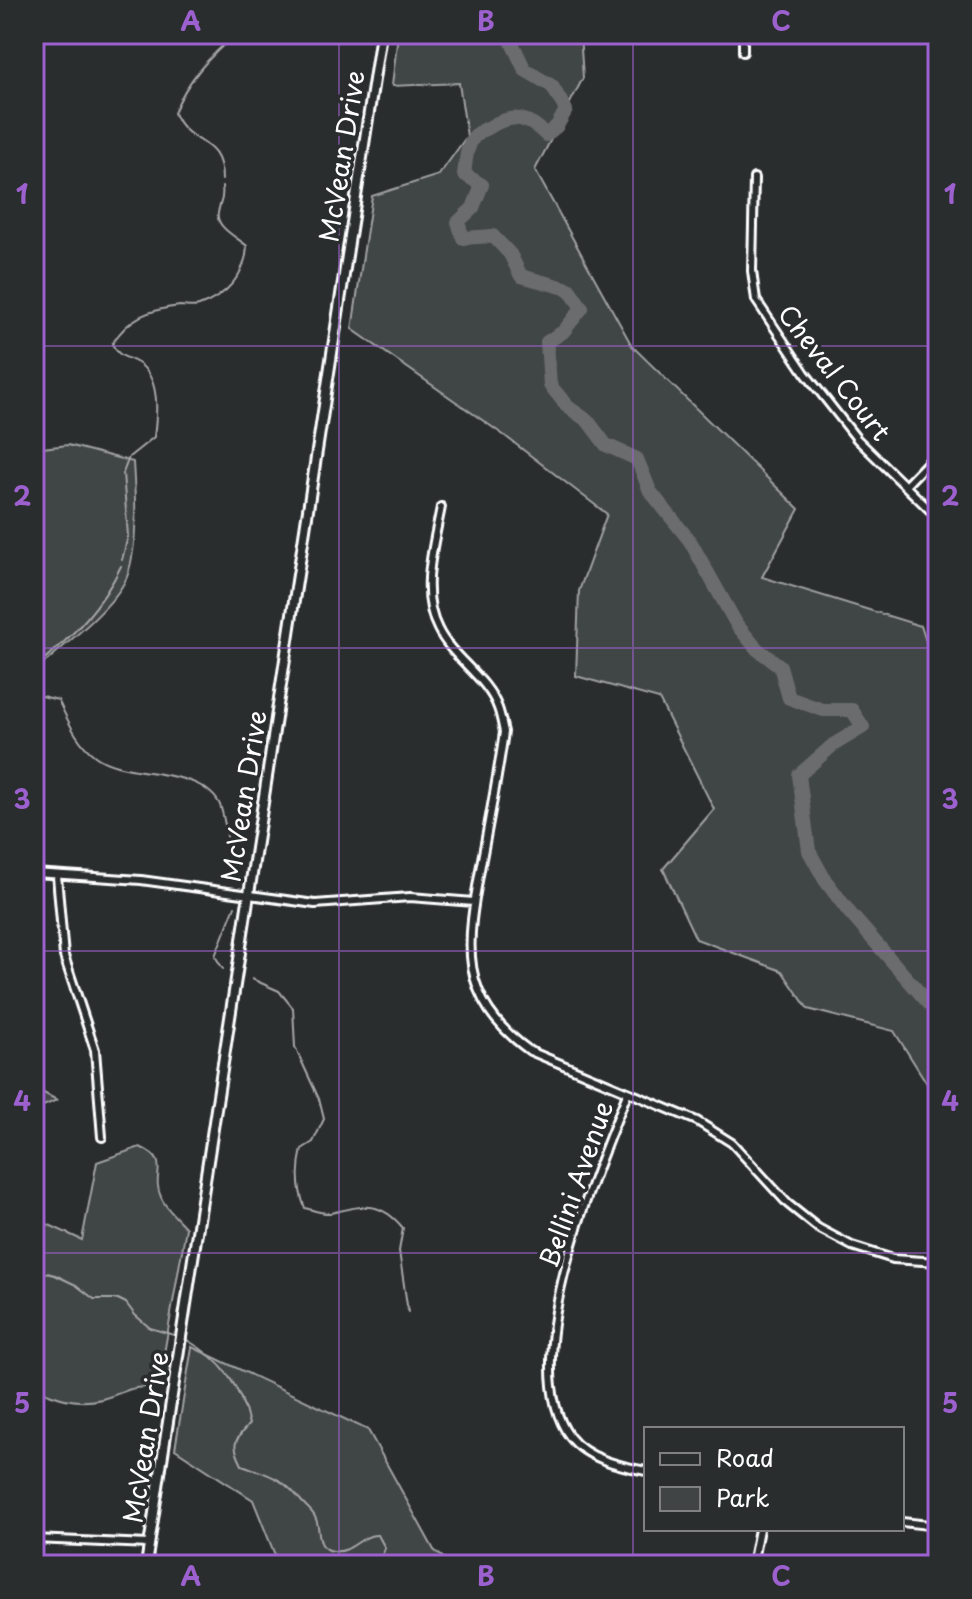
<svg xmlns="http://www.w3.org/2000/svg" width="972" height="1599" font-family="'Playpen Sans',sans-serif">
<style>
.green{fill:#414445;stroke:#a0a2a2;stroke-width:2}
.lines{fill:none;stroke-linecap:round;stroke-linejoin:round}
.stream{stroke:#a6a7a7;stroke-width:2}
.river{stroke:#6a6c6d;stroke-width:14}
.minor-casing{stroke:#fff;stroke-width:12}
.secondary-casing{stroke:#fff;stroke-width:14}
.minor{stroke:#2a2d2e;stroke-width:6}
.secondary{stroke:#2a2d2e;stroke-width:8}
.grid{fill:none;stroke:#9c61cf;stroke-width:2;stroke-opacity:0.55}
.labels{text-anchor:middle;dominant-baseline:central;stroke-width:7;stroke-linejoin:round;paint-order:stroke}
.street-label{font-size:26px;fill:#fff;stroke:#2a2d2e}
.neatline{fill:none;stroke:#9c61cf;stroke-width:3}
.grid-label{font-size:26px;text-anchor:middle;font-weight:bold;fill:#9c61cf}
</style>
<rect width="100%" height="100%" fill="#2a2d2e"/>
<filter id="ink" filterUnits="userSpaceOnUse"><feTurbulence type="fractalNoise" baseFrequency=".0125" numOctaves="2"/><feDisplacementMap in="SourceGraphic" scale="16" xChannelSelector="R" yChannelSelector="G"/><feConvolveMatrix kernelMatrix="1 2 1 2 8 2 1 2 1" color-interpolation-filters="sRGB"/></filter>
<g filter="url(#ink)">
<path class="green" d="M398,34H580L583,78L535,170L632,346L799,509L762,577L921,626L938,677V1101L894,1031L808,1009L782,971L696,939L663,869L714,809L659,699L576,676L579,591L607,514L505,436L352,329L372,196L439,175L467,136L459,83L392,86Z
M68,445L133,462C135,499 139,538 128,574C118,605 59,649 34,672V449Z
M34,1088L57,1100L34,1110Z
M140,1147C173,1162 150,1173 161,1197C165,1208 178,1219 186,1228L158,1388C128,1385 128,1392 102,1399C77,1405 57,1398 34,1388V1218L82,1240L97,1162Z
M192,1347L368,1430L434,1550L452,1565H279L253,1500L175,1449Z"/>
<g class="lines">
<path class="stream" d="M222,180C222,135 189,148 174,113C187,80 209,57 236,34
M122,560L128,536L123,473L129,457L154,437C157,414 161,378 138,363C124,355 121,359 112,344C129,317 148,310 180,306C186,306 193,308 199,306C226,296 246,275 247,246C238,238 215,227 218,213C220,200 224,201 222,187
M34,667C70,640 102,606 121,566
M34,694L58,700C68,720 76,742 95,756C125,779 197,765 219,803C225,813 230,859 234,875
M223,969L215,956L235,906
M252,979L279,991L293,1008L295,1047L319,1099L324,1119L313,1142L302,1149C297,1169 297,1188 305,1208C313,1210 322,1214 331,1213C361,1206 379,1199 403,1228L399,1251L408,1312
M34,1270L55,1275L76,1285L94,1299H118L126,1303L135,1315L150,1328L174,1335
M187,1340C222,1360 240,1385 249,1424C234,1442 231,1443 242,1465C272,1476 282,1477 303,1503C307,1507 313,1512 315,1517C322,1529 314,1549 334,1551C351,1554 361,1534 378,1535L385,1548L378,1565"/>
<path class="river" d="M511,34L512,43L525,70L552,86L566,110L557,126L546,135C529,117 512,113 490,127C485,129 477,133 474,137C466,147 466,162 464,174L482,185L473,208L458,222L463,238L493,236L510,254L521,276L569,289L582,308L563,332L547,342L550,385L568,407L588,421L606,445L637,459L650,491L690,541L737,625L757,649L780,666L789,698L823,710H852L863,727L833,745L799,775L809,851L825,880L849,912L938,1014"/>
<defs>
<path id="minor" d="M743,52V34
M754,178L752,271L756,300L805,373L857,439L938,518
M905,486L938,452
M441,507C434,545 419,592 438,629C452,658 487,677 498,708C501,716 502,724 504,732C498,775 490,817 482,859C467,941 454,996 530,1051L697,1121L732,1143L788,1204L818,1228L852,1246L893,1259L938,1262
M34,873L141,880L315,904L410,897L474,902
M57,876L64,956L95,1050L102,1137
M627,1094C596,1171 514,1362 570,1437C587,1459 620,1466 646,1471
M902,1522L938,1526
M34,1539L149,1544
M752,1565L759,1529"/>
<path id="secondary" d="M146,1565L381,34"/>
</defs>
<use href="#minor" class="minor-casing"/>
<use href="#secondary" class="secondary-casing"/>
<use href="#minor" class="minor"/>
<use href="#secondary" class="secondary"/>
</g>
</g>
<path class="grid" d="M339,34V1565M633,34V1565M34,346H938M34,648H938M34,951H938M34,1253H938"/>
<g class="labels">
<g class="street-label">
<text transform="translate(341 156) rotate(-81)">McVean Drive</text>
<text transform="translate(835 372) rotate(52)">Cheval Court</text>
<text transform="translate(243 796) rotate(-81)">McVean Drive</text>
<text transform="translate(575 1184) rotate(-71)">Bellini Avenue</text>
<text transform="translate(145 1437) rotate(-81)">McVean Drive</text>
</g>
</g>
<rect width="972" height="1599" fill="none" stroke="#2a2d2e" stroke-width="88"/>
<rect x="644" y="1427" width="260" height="104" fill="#2a2d2e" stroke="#7f8182" stroke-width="2"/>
<rect x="660" y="1453" width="40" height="12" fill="#2a2d2e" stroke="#7f8182" stroke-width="2"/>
<text x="716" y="1467" font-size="24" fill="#ffffff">Road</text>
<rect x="660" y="1487" width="40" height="24" fill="#414445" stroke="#7f8182" stroke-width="2"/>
<text x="716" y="1507" font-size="24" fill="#ffffff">Park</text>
<rect x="44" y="44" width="884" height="1511" class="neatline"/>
<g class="grid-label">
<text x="191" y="31">A</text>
<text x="486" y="31">B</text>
<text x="781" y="31">C</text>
<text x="22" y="204">1</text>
<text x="950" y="204">1</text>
<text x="22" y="506">2</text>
<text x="950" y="506">2</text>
<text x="22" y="809">3</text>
<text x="950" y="809">3</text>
<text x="22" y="1111">4</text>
<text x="950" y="1111">4</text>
<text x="22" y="1413">5</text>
<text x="950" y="1413">5</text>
<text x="191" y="1586">A</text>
<text x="486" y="1586">B</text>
<text x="781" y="1586">C</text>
</g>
</svg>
